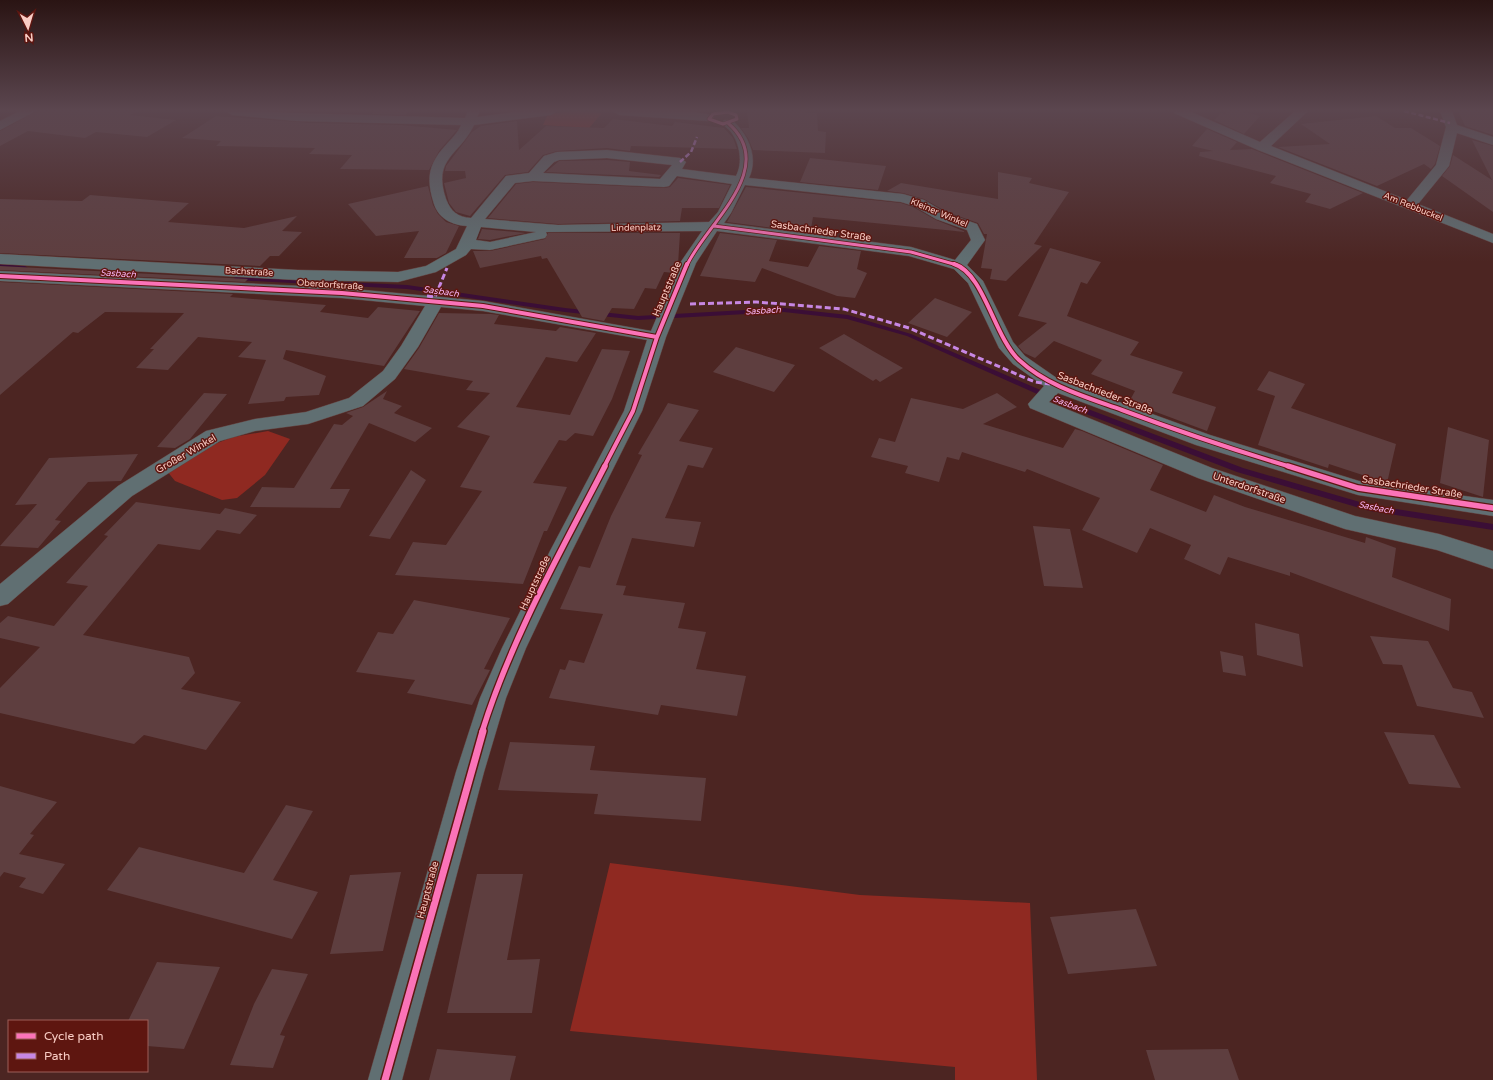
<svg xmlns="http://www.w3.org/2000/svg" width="1493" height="1080" font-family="'Varela Round',sans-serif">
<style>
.green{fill:#8f2921}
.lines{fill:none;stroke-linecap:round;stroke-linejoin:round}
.stream{fill:#3b0e36;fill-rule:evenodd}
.building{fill:#5e3e3f}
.minor-casing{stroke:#64423f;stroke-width:1}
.minor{fill:#606f72;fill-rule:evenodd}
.quiet-far1{stroke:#c787e3;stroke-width:2.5;stroke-dasharray:5 2.5;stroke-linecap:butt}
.quiet{stroke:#c787e3;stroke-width:3;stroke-dasharray:6 3;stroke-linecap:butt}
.cycleway-far3-casing{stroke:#5e1610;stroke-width:4.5}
.cycleway-far2-casing{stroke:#5e1610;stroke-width:6}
.cycleway-far1-casing{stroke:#5e1610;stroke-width:8}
.cycleway-casing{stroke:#5e1610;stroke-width:10}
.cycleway-far3{stroke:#fb73b8;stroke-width:3}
.cycleway-far2{stroke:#fb73b8;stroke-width:4}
.cycleway-far1{stroke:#fb73b8;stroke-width:5.5}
.cycleway{stroke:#fb73b8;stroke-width:7}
.labels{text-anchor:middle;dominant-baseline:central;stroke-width:3;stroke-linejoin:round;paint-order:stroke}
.far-street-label{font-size:9px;fill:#f9ccc4;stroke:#5e1610}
.far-water-label{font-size:9px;font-style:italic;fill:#f6b3f2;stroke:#5e1610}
.street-label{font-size:10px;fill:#f9ccc4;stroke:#5e1610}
</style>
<rect width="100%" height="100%" fill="#4c2522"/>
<path class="green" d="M578,111L602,113L589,128L543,125L548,114Z
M268,431L290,439L265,475L237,498L222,500L175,481L167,471L207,447L233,437Z
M610,863L860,895L1030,903L1037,1080H955V1067L570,1031Z"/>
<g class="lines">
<path class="stream" d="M0,264L25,266L28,268L25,270L0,268Z
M236,277L407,285L565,308L638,316L784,308L848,315L911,334L1059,398L1243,468L1370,505L1493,524V530L1370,511L1237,472L1055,402L907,336L847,319L784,312L638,320L565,312L407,289L234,280V278Z"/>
</g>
<path class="building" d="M37,111H138L130,115L176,120L147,137L96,132L85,138L28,131L0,146V131Z
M374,111H408L406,115L372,114Z
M747,111H805V113H817L818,131L826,132L825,153L753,150L748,138L741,128H749Z
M1227,111H1239L1260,116L1244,134L1214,120L1221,113L1225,114Z
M1458,111H1493V135L1465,126Z
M216,116L310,123L400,125L457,130L439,151L429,170L340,169L352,155L309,154L315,148L216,146L221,141L182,138Z
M1376,116L1395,128H1411L1440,146L1435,164L1431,169L1424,164L1377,186L1278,147L1330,144L1301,124Z
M613,119L672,126L675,122L724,128L733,138L737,149L631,146L630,151L607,148L557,151L543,155L528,172L505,175L470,216L456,212L449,203L444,183L466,178L465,171H445L446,166L472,132L481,126L517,121L519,150L546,126L604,128Z
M1207,129L1237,142L1230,150L1252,149L1363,193L1330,209L1305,202L1311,194L1270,183L1276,176L1199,156L1200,152L1213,151L1192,146Z
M1472,140L1493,146V212L1442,176L1450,166L1453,155L1492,180Z
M810,158L886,166L878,190L800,182Z
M607,160L630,162L629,171L661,175L659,177L546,172L559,161Z
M998,172L1032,178L1029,183L1069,192L1034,244L1042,246L1006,281L990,279L992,269L981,268L987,234H984L978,223L947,212L924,199L903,193L887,191L901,183L998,199Z
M678,178L730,185L719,208H682L680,221L558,224L488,218L516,184L533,182L664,188L670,187Z
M428,186L433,205L438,214L446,222L459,226L446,253L437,258H404L419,231L376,236L348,204Z
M746,187L901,203L913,207L936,220L966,232L813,217L811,229L783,224L781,229L727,222Z
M90,195L189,203L168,222L244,228L297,216L282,231L302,232L279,256H270L260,266L0,253V199L82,201Z
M482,229L526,233L490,240L478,239Z
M548,233H680L678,265L674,273L664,272L656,289L645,288L634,309L612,308L604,321L582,317L547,258L542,259L541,256L480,268L473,251H490L545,239Z
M720,233L777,240L769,261L808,267L819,246L861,251L857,269L867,273L855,298L837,296L762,268L755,282L700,276Z
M1050,248L1101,262L1087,284L1081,282L1067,316L1139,342L1130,355L1183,372L1172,393L1216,407L1207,431L1129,402L1135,391L1091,374L1102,360L1054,341L1035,358L1024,353L1018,346L1047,323L1018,316Z
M0,266L248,279L245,282L0,270Z
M0,282L233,294L230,297L326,305L320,312L368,318L378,307L420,311L384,366L286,350L283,359L326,376L319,395L286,397L284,401L248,404L266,360L238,357L252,342L198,337L168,370L136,368L154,349H150L184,313L105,312L78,333L73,332L0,395Z
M935,298L972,312L947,337L908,323Z
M439,313L491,314L499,315L494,324L556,331L560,327L596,333L577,362L546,357L516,407L570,415L602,349L630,351L612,399L593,436L575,433L566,441L559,440L533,483L567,487L547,531H544L523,584L395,575L413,542L446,545L482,491L460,487L490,436L457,427L490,393L466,390L473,381L404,369L419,348Z
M844,334L873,351L903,368L880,382L876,379L873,381L819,348Z
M736,347L795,365L774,392L713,372Z
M1269,371L1305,384L1291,408L1396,444L1387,483L1329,464L1328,468L1258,445L1275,396L1257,390Z
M387,391L383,399L402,406L394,413L432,428L415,442L369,423L330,489H350L340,508L250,507L262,487L294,488L334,424L342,425L353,416L346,413L363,407Z
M204,393L227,394L190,439L175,448L157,447Z
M997,393L1017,407L983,424L1063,448L1075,429L1082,431L1163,465L1150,490L1206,512L1214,495L1245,507L1365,543L1366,537L1396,548L1392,577L1451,599L1449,631L1290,572V576L1228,557L1220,575L1184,559L1191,545L1150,528L1137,553L1082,530L1100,498L1027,469L1025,472L962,452L959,460L947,457L939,482L905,473L908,466L871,457L879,438L895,442L911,398L963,409Z
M668,403L699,410L679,441L713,448L703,468L688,465L665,518L701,522L694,547L632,538L616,585L626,586L623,595L685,603L678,628L706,632L696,669L746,676L737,716L661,705L658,715L549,698L560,669L565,670L569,660L584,663L603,614L560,609L579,566L590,568L611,516L642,455L638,454Z
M1448,427L1489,440L1483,497L1440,483Z
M138,454L121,481L88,482L55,520L61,521L38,548L0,546L37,504L15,505L49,458Z
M411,470L426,480L390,539L369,536Z
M136,502L220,514L225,508L257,515L240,534L217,530L200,550L158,544L83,635L189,657L195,673L181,689L241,702L206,750L144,735L134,744L0,713V688L40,647L0,638V623L8,616L54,626L88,586L66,583L108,536L104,535Z
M1033,526L1070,529L1083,588L1044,586Z
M414,600L510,618L484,669L490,670L472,705L407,693L415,680L356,672L378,632L393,634Z
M1255,623L1299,634L1303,667L1257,655Z
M1370,636L1428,641L1453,688L1472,692L1484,718L1417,706L1402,665L1383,664Z
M1220,651L1243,656L1246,676L1223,672Z
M1384,732L1434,735L1461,788L1409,784Z
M510,742L595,746L590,770L706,778L701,821L594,814L598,794L498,790Z
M0,786L57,802L30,834L34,835L19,854L65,864L43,894L19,887L26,878L4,872L0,877Z
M286,805L313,811L273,880L318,892L292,939L107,890L139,847L244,873Z
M401,872L383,951L330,954L350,875Z
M477,874H523L507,960L540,959L532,1013H447Z
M1136,909L1157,966L1068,974L1050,917Z
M157,962L220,967L184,1049L147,1046V1021H128Z
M272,969L308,974L280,1035L285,1036L273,1068L230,1065L254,1004Z
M437,1049L516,1056L510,1080H429Z
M1228,1049L1239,1080H1155L1146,1050Z"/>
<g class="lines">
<defs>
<path id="minor" d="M20,111H36L0,130V121Z
M226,111L465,118L468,111H480L477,117L523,111H557L551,115L474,125C460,155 432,158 446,199C451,212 458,217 471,218L506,176L529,173L544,156L557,152L607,150L680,158L686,162L682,169L736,176C743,163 740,144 731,132C729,129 725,127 722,123L724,120H732C748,134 759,157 749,178L903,194L924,200L946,213L977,224L985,240L967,265L983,281L1013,342L1025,356L1061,381L1210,435L1359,481L1493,500V516L1358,495L1196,445L1058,393L1049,402L1212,468L1355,516L1439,534L1493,551V569L1437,550L1345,529L1198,478L1030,408L1028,404L1044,386L1013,364L999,348L968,283L954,269L909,256L717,231L696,263L666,337L642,411L572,551L526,648L506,698L484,772L402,1080H368L456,772L480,698L502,648L550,551L624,411L647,340L483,311L441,307L418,347L395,379L363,406L308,424L255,431L220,441L132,496L8,604L0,606V584L118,486L206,431L255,419L306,412L349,398L383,371L401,346L425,306L342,298L0,281V271L342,288L483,301L651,331L680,263L702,231L546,232L547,235L545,238L490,250L471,249L466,255L436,272L398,282L298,280L0,264V254L298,270L398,272L426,266L456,249L467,226C452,225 439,219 434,204C426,179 428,164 446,145C451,139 458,133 461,125L296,121L232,115ZM607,158L672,165L660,179L543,173L554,162L559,160ZM677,176L732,184L718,212L709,222L558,225L485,219L515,183L533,181L664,187L669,186ZM745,185L901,202L914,206L936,219L967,230L971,240L955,260L911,247L724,223L731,213ZM481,227L536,232L490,242L476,240Z
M613,111C628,111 708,109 714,117L708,121L619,115Z
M1172,111H1189L1260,142L1295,111H1308L1271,146L1407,200L1436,165L1446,127L1440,111H1452L1457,125L1493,137V145L1457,133L1449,166L1418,204L1493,234V243L1258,150L1174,113Z"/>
</defs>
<use href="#minor" class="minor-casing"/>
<use href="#minor" class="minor"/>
<path class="quiet-far1" d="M1404,111L1450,123
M680,162L691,152L697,137"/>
<path class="quiet" d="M427,296L435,297L447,268
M690,304L757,302L844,309L909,328L1035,382L1050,384"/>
<defs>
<path id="cycleway-far3" d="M728,112L736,115L737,119L723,124L709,119L713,114Z
M714,226L911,252L957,265
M687,265C706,224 780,168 728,123"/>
<path id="cycleway-far2" d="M954,264C984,273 994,337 1019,360C1047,386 1086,397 1122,410C1178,431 1234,450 1291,467
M0,276L342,293L483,306L657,337
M604,467L633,411L657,337L687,264"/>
<path id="cycleway-far1" d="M1288,466L1358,488L1493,508
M482,732C511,639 560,553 605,466"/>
<path id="cycleway" d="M385,1080L483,731"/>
</defs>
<use href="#cycleway-far3" class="cycleway-far3-casing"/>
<use href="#cycleway-far2" class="cycleway-far2-casing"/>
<use href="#cycleway-far1" class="cycleway-far1-casing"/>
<use href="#cycleway" class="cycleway-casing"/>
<use href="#cycleway-far3" class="cycleway-far3"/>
<use href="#cycleway-far2" class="cycleway-far2"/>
<use href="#cycleway-far1" class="cycleway-far1"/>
<use href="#cycleway" class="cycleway"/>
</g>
<linearGradient id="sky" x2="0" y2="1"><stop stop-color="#2a1413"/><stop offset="0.42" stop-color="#5b464f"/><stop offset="1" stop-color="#5b464f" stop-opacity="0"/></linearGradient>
<rect width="1493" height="262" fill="url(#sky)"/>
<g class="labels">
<g class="far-street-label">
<text transform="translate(1413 207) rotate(22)">Am Rebbuckel</text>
<text transform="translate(939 213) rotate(23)">Kleiner Winkel</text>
<text transform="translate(636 228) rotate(-1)">Lindenplatz</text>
<text transform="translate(249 272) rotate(3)">Bachstraße</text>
<text transform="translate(330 285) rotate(4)">Oberdorfstraße</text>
</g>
<g class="far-water-label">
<text transform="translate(118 274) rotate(3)">Sasbach</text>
<text transform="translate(441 292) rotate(8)">Sasbach</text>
<text transform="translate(763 311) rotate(-3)">Sasbach</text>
<text transform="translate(1070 405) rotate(21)">Sasbach</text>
<text transform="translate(1376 508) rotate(11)">Sasbach</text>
</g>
<g class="street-label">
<text transform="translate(821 231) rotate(8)">Sasbachrieder Straße</text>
<text transform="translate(667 289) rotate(-67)">Hauptstraße</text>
<text transform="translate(1105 393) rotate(21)">Sasbachrieder Straße</text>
<text transform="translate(186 454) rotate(-30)">Großer Winkel</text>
<text transform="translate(1412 487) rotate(9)">Sasbachrieder Straße</text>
<text transform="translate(1249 488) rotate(19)">Unterdorfstraße</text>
<text transform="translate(535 583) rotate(-65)">Hauptstraße</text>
<text transform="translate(428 890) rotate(-75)">Hauptstraße</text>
</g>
</g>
<rect x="8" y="1020" width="140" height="52" fill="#5e1610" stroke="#9c5f58"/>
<rect x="16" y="1033" width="20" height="6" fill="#fb73b8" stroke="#9c5f58"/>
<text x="44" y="1040" font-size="12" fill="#f9ccc4">Cycle path</text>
<rect x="16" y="1053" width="20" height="6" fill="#c787e3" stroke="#9c5f58"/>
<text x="44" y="1060" font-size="12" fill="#f9ccc4">Path</text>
<g transform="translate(28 28) rotate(175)" stroke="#5e1610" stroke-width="3" paint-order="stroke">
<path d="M0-3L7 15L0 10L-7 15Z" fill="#f9ccc4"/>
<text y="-6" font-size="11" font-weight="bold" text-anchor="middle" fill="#f9ccc4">N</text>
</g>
</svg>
